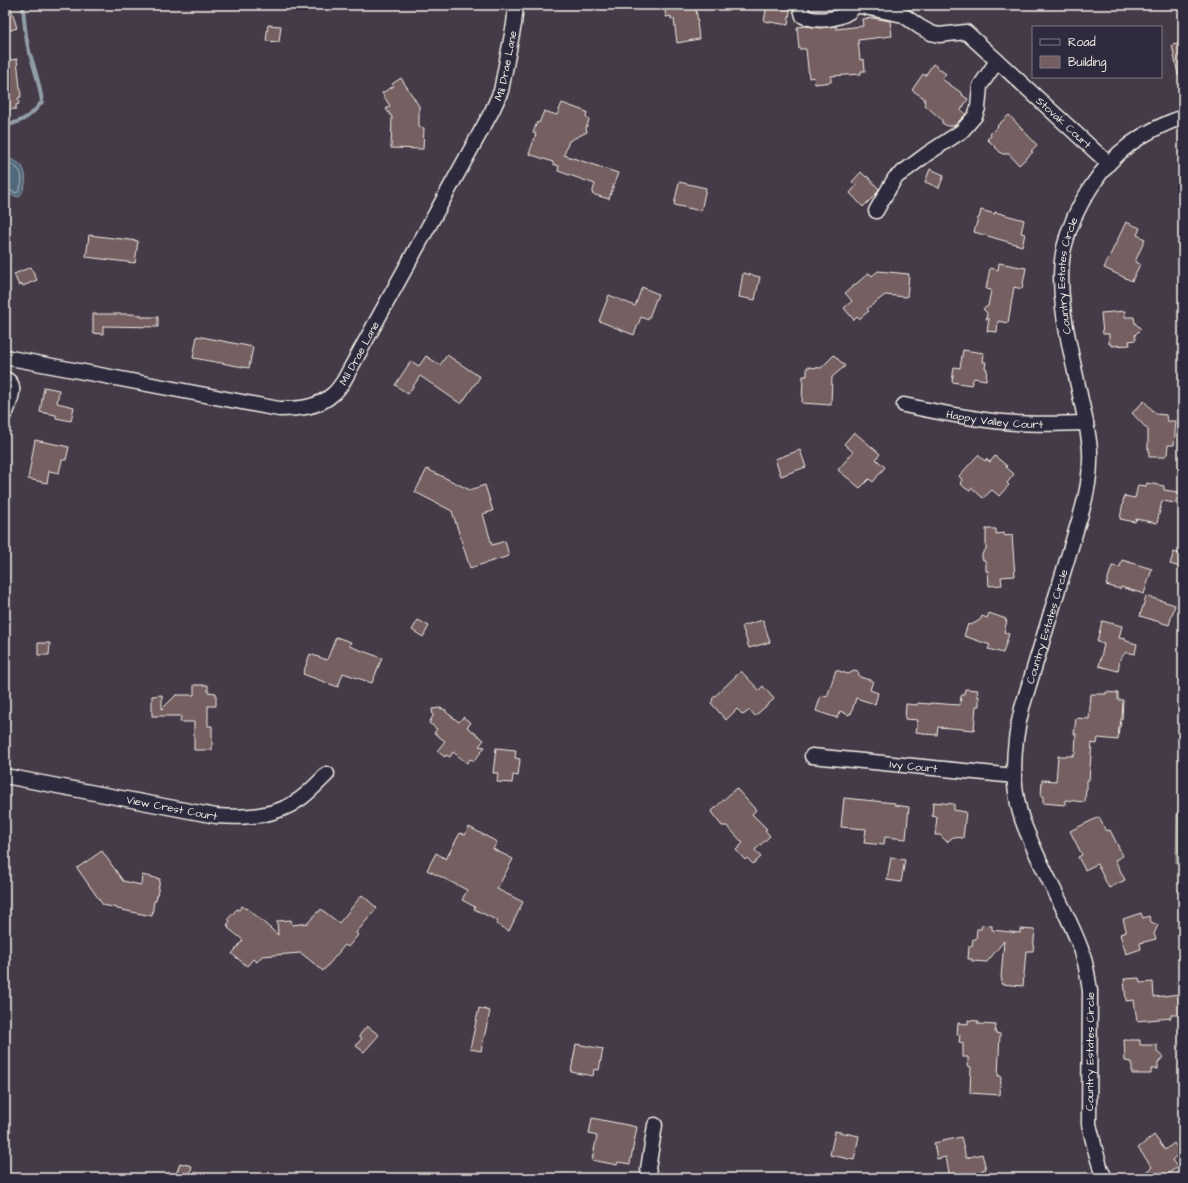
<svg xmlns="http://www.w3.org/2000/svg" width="1188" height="1183" font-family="'Architects Daughter',sans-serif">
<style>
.green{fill:#666a5c;stroke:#adaea2}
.water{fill:#51697c;stroke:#929fa7}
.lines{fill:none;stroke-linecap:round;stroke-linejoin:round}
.shore{stroke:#b3bbbd;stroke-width:1}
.stream{stroke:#929fa7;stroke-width:4}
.building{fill:#745e61;stroke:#f4f1e8}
.minor-casing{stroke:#f4f1e8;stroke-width:17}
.minor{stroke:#2f2a3d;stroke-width:14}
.labels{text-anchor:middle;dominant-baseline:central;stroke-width:4;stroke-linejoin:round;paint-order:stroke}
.street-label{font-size:11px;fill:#f4f1e8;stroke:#2f2a3d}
</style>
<rect width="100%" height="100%" fill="#443a48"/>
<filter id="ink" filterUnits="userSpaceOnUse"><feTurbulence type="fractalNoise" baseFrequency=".025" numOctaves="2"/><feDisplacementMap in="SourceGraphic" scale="8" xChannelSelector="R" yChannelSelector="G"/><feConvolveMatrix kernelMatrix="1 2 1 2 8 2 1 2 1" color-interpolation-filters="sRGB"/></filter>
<g filter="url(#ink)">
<path class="green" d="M1183,805V872L1176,863L1177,813Z"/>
<path class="water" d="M5,157C10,159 16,161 20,164C29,174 26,188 19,197L5,193Z"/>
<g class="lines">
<path class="shore" d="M5,161C9,163 14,165 17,168C24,174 23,186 17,193L5,189"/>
<path class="stream" d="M5,126C23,121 30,117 42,102C40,85 35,70 30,54C25,38 24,21 23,5"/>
</g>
<path class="building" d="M5,5H10L17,28L5,32Z
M664,5H694L695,9H696L698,22H697L699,39L677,43L674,19H671V16L666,17Z
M767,5H791L788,25L764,21Z
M873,18L890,21L892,36L858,40L860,60L864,59L865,71H861V74L831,76V82L815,84L814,77L809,78L806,49H799L797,27L807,26L820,28L836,26V29L863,26L862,19Z
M268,25L281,26L279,42L266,41Z
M1183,43V75H1178L1172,45Z
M17,59L21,97L18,98L19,104L16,105V109L5,110V61Z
M933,64L946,74L942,79L963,94L962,95L968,99L961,110L966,114L954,126H947L942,123V120L925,105L924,98L912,90L923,74L925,76Z
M401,78L419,106V127L424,128L423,149L391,148L392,117L386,109L390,106L382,93L394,86L392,84Z
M562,103L587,112L586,117L589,120L586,128L587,132L569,141L564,155L618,173L609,199L592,194L595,184L558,171L559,166L553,164V162L529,154L536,134L533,133L537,122L539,123L544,111L557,115Z
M1009,115L1037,145L1031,151L1033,152L1019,165L1009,154H1002L987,139L991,136L990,134L998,126H997Z
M930,169L944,175L939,188L925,182Z
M861,172L866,177L867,176L879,189L876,194L863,207L850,193L856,186L852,182Z
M679,182L706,188L701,211L674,205Z
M981,210L995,214V212L1024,220L1021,233L1025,234L1022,246L974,232L978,218H979Z
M1126,222L1140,228L1137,235L1145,239L1135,262L1140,264L1132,281L1104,268Z
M89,235L138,241L135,263L86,257Z
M999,263L1026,268L1022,289L1014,287L1008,323L998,321L997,332L987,331L989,319H986L987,313L983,309L988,306L991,290L986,289L990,268L998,270Z
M31,267L37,280L23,286L22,284L19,286L14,274Z
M878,271L909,274L907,297L885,295L867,309L869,311L859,319L857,317L854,320L844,308L852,301L845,293L869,273L872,276Z
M743,273L760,277L755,300L739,297Z
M642,287L658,294L648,320L641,317L634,335L599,321L609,295L635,306Z
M1125,311V317H1134L1135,323L1141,329L1135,335L1136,340L1129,341L1130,345L1111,346V344H1109V334H1103L1101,313Z
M93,314H130L141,315V317H158V327L103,326V334L93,333Z
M197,336L253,347L249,368L193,358Z
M963,350L984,353L983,362H986L985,368L987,369L986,380L974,378L971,385L952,382L954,367L960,368Z
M447,355L480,377L461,404L420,376L408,394L395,385L411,361L419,366L426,356L440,365Z
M834,355L845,366L832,377L831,405L802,403L803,376H807V367L821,368Z
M44,387L59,390L57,403L74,407L71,421L56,418V415L40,412Z
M1144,401L1156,414L1166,415L1167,421H1176L1174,445H1168L1167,454L1164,457H1149V449H1148V430L1132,413Z
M854,432L880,454L876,459L877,460L885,467L873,482L869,479L860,488L838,470L853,452L844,444Z
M35,440L69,447L66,460H62L59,473L49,471L47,483L28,479Z
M800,450L806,467L781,476L775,459Z
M978,455L985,461L986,459L990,462L995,456L1007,466L1006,467L1014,474L1007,483L1009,485L999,496L992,490L983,498L972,488L970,491L965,488L960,483L962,480L959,476Z
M427,469L470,490L485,485L493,511L483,514L492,545L505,541L509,556L470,568L452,511L415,492Z
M1147,483L1164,486V490L1178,492L1176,503L1162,501L1157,523L1136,519L1135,522L1120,519L1124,496L1135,498L1138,485L1146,486Z
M986,529H996V534L1004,533L1005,536L1012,535L1015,576L1001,577L1002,585L989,586L988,571H986V562L982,559V554L986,549Z
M1174,552L1183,555V568L1170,564Z
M1122,560L1152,569L1144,594L1121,587L1120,589L1106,585L1112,566L1120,567Z
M1146,596L1175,605L1169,625L1140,616Z
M989,613L1006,619L1005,620L1007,621L1004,632L1009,634L1003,653L988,649L990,645L964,636L968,624L971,625L980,620L982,616L987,618Z
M418,620L429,626L423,637L412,630Z
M763,620L770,642L749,648L742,626Z
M1102,621L1122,626L1119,638L1126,639V641L1137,644L1135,654L1126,652L1120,659L1118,671L1099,666L1104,644L1097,642Z
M336,637L351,642L349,646L382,658L372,683L343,673L338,687L303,674L310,654L327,660Z
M38,643H50L49,655H38Z
M836,670L848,674L854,671L858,672L860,677L873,681L870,690L878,693L875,704L856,698L851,714L850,713L849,715L840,711L837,718L816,711L821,695L827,697Z
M741,671L759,690L763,686L774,699L755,716L750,710L743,715L737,709L726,720L711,703L713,700L712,699Z
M194,685H208V692L216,693V706H208V726H212V750H194V722H180L181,716H152V696L162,695V709L176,695H194Z
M965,689L978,690L977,696H979V706H976L974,730L938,727L937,735L924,734V733L916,732L918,720L905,719L906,704L917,705L918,703L930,704V703L960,705L961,696L964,694Z
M1106,692L1118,693V700H1123L1122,719H1121L1120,727H1119L1118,740L1098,738L1097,744L1092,743L1089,780H1087V789H1086L1085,802L1065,800V805L1043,803V796H1041L1042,780L1056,781L1058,756H1073V754H1075L1076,734H1074L1076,718L1089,719L1091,694H1106Z
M440,708L446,710V712L459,722L463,717L471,723L467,727L484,740L479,746L485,747L474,761L470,759L467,763L453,752L450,757L446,755L445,757L437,751L445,741L434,733L437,729L429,723L433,716L432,709Z
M496,748L516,750L515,758L520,759L518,776L513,775L512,783L497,782L498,773H493Z
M736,788L756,810L752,814L767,829L765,830L770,836L755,850L761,857L753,864L747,858L745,860L736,850L743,843L727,826H722L711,812Z
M844,798L895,803V805L909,807L906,839L885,837L884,845L864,843L866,829L841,827Z
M933,802L954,804V810L966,812L963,838L953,837L947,842L940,835H935L937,817L932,816Z
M1099,817L1106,831L1110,830L1123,856L1115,860L1125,880L1109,888L1097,864L1085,870L1078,857L1082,855L1070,831Z
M469,827L497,842L493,849L513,859L497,889L523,902L509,931L496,924L498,921L474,909L475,907L462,900L467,890L427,870L436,853L446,859L460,833L465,835Z
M102,851L123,881L141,885L142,875L160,879L156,901H154L152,916L117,909V908L103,905L77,868Z
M891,857L905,860L901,882L887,880Z
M362,895L377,908L356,933L358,935L348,947L345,945L323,971L301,953L262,956L257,962L253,959L247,966L232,954L243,940L228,928L229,927L227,925L230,921L228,919L237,909L239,910L242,906L246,909L247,908L278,935L277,921L291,920L292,925L308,923L317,912H319L321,909L339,923Z
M1141,913L1143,918L1149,916L1151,922L1158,925L1154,934L1156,939L1140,943L1141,949L1126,954L1120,934L1126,932V930L1123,919Z
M982,925L992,926V930L1020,933V929L1035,930L1033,951H1026L1023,986L1001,984L1002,979L1001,978L1004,941L987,962L972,961V959H968L969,946H972L973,939H976L977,929H981Z
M1139,978L1140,983L1153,982L1154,997L1180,994L1182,1015H1171V1018L1137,1021L1134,1000L1126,1001L1124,979Z
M479,1008L490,1011L481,1051L470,1049Z
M968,1020L978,1021V1024L996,1025L995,1033L1000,1034L998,1076H1001L1000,1095L970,1093L971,1067L968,1066V1057H963V1043L959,1042L960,1035H957L958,1023L968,1024Z
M367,1026L379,1035L364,1052L356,1046L362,1038L359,1036Z
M1124,1040H1140V1045H1157V1052L1163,1057L1158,1063V1069H1151V1074H1132V1062L1125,1061Z
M576,1044L603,1049L599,1070L594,1069L593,1076L571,1072Z
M592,1118L637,1127L630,1164L618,1162L617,1165L592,1160L597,1136L589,1134Z
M835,1131L859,1136L854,1160L830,1155Z
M1154,1135L1165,1150L1174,1143L1181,1152L1172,1160L1177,1167L1163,1178H1138L1152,1167L1138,1148Z
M961,1137L966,1158L982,1154L986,1169L982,1170L983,1178H950L946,1157L937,1159L934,1143Z
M180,1163L192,1166L189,1178H175Z"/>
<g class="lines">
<defs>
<g id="minor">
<path d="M802,5L801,9L803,16C816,22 837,20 849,12C851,10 854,7 856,5"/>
<path id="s1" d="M855,5L903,15L920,27L931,33L939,35L966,32L1108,163"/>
<path d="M876,211L895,178L927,154L962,131L975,116L978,108L980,86L997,61"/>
<path id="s2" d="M5,357L279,409C298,409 318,408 333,394C337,391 340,386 343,382L492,111L501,91L514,24L516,5"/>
<path d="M5,379C18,384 10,400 7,410L5,413"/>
<path id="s3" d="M904,405C937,412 970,419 1003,422C1031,425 1059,424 1086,423"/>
<path id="s4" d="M812,756L1015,776"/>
<path id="s5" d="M5,776L216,816C245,818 276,817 300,799C310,792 318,783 327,774"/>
<path d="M651,1178L648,1169L655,1125"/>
<path id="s6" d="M1105,1178L1101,1170L1095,1149L1089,1124L1090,991C1088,977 1086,962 1081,949C1067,911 1045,876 1030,839C1025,828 1020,816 1018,804C1011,772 1014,740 1022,708L1081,514C1087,494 1091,473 1090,451C1089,434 1085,417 1081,400C1072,354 1054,294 1064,248C1069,226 1079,205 1091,187C1114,151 1143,131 1183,117"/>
</g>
</defs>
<use href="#minor" class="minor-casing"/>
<use href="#minor" class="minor"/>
</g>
</g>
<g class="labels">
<g class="street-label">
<text stroke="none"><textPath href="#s2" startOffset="709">Mil Drae Lane</textPath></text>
<text stroke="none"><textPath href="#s1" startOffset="251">Stovak Court</textPath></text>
<text stroke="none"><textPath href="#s6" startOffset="933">Country Estates Circle</textPath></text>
<text stroke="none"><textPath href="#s2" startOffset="385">Mil Drae Lane</textPath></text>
<text stroke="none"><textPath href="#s3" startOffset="92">Happy Valley Court</textPath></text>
<text stroke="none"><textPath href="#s6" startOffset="573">Country Estates Circle</textPath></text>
<text stroke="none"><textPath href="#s4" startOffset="102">Ivy Court</textPath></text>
<text stroke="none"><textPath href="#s5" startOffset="170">View Crest Court</textPath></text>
<text stroke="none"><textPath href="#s6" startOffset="129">Country Estates Circle</textPath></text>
</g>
</g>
<rect width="1188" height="1183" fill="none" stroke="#2f2a3d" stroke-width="20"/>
<rect x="10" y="10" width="1168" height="1163" fill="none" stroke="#f4f1e8" stroke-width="1.5" filter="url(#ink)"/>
<rect x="1032" y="26" width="130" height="52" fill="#2f2a3d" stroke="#7e7a81"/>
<rect x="1040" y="39" width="20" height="6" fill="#2f2a3d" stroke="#7e7a81"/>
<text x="1068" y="46" font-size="12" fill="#f4f1e8">Road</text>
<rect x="1040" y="56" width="20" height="12" fill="#745e61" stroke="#7e7a81"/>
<text x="1068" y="66" font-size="12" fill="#f4f1e8">Building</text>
</svg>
